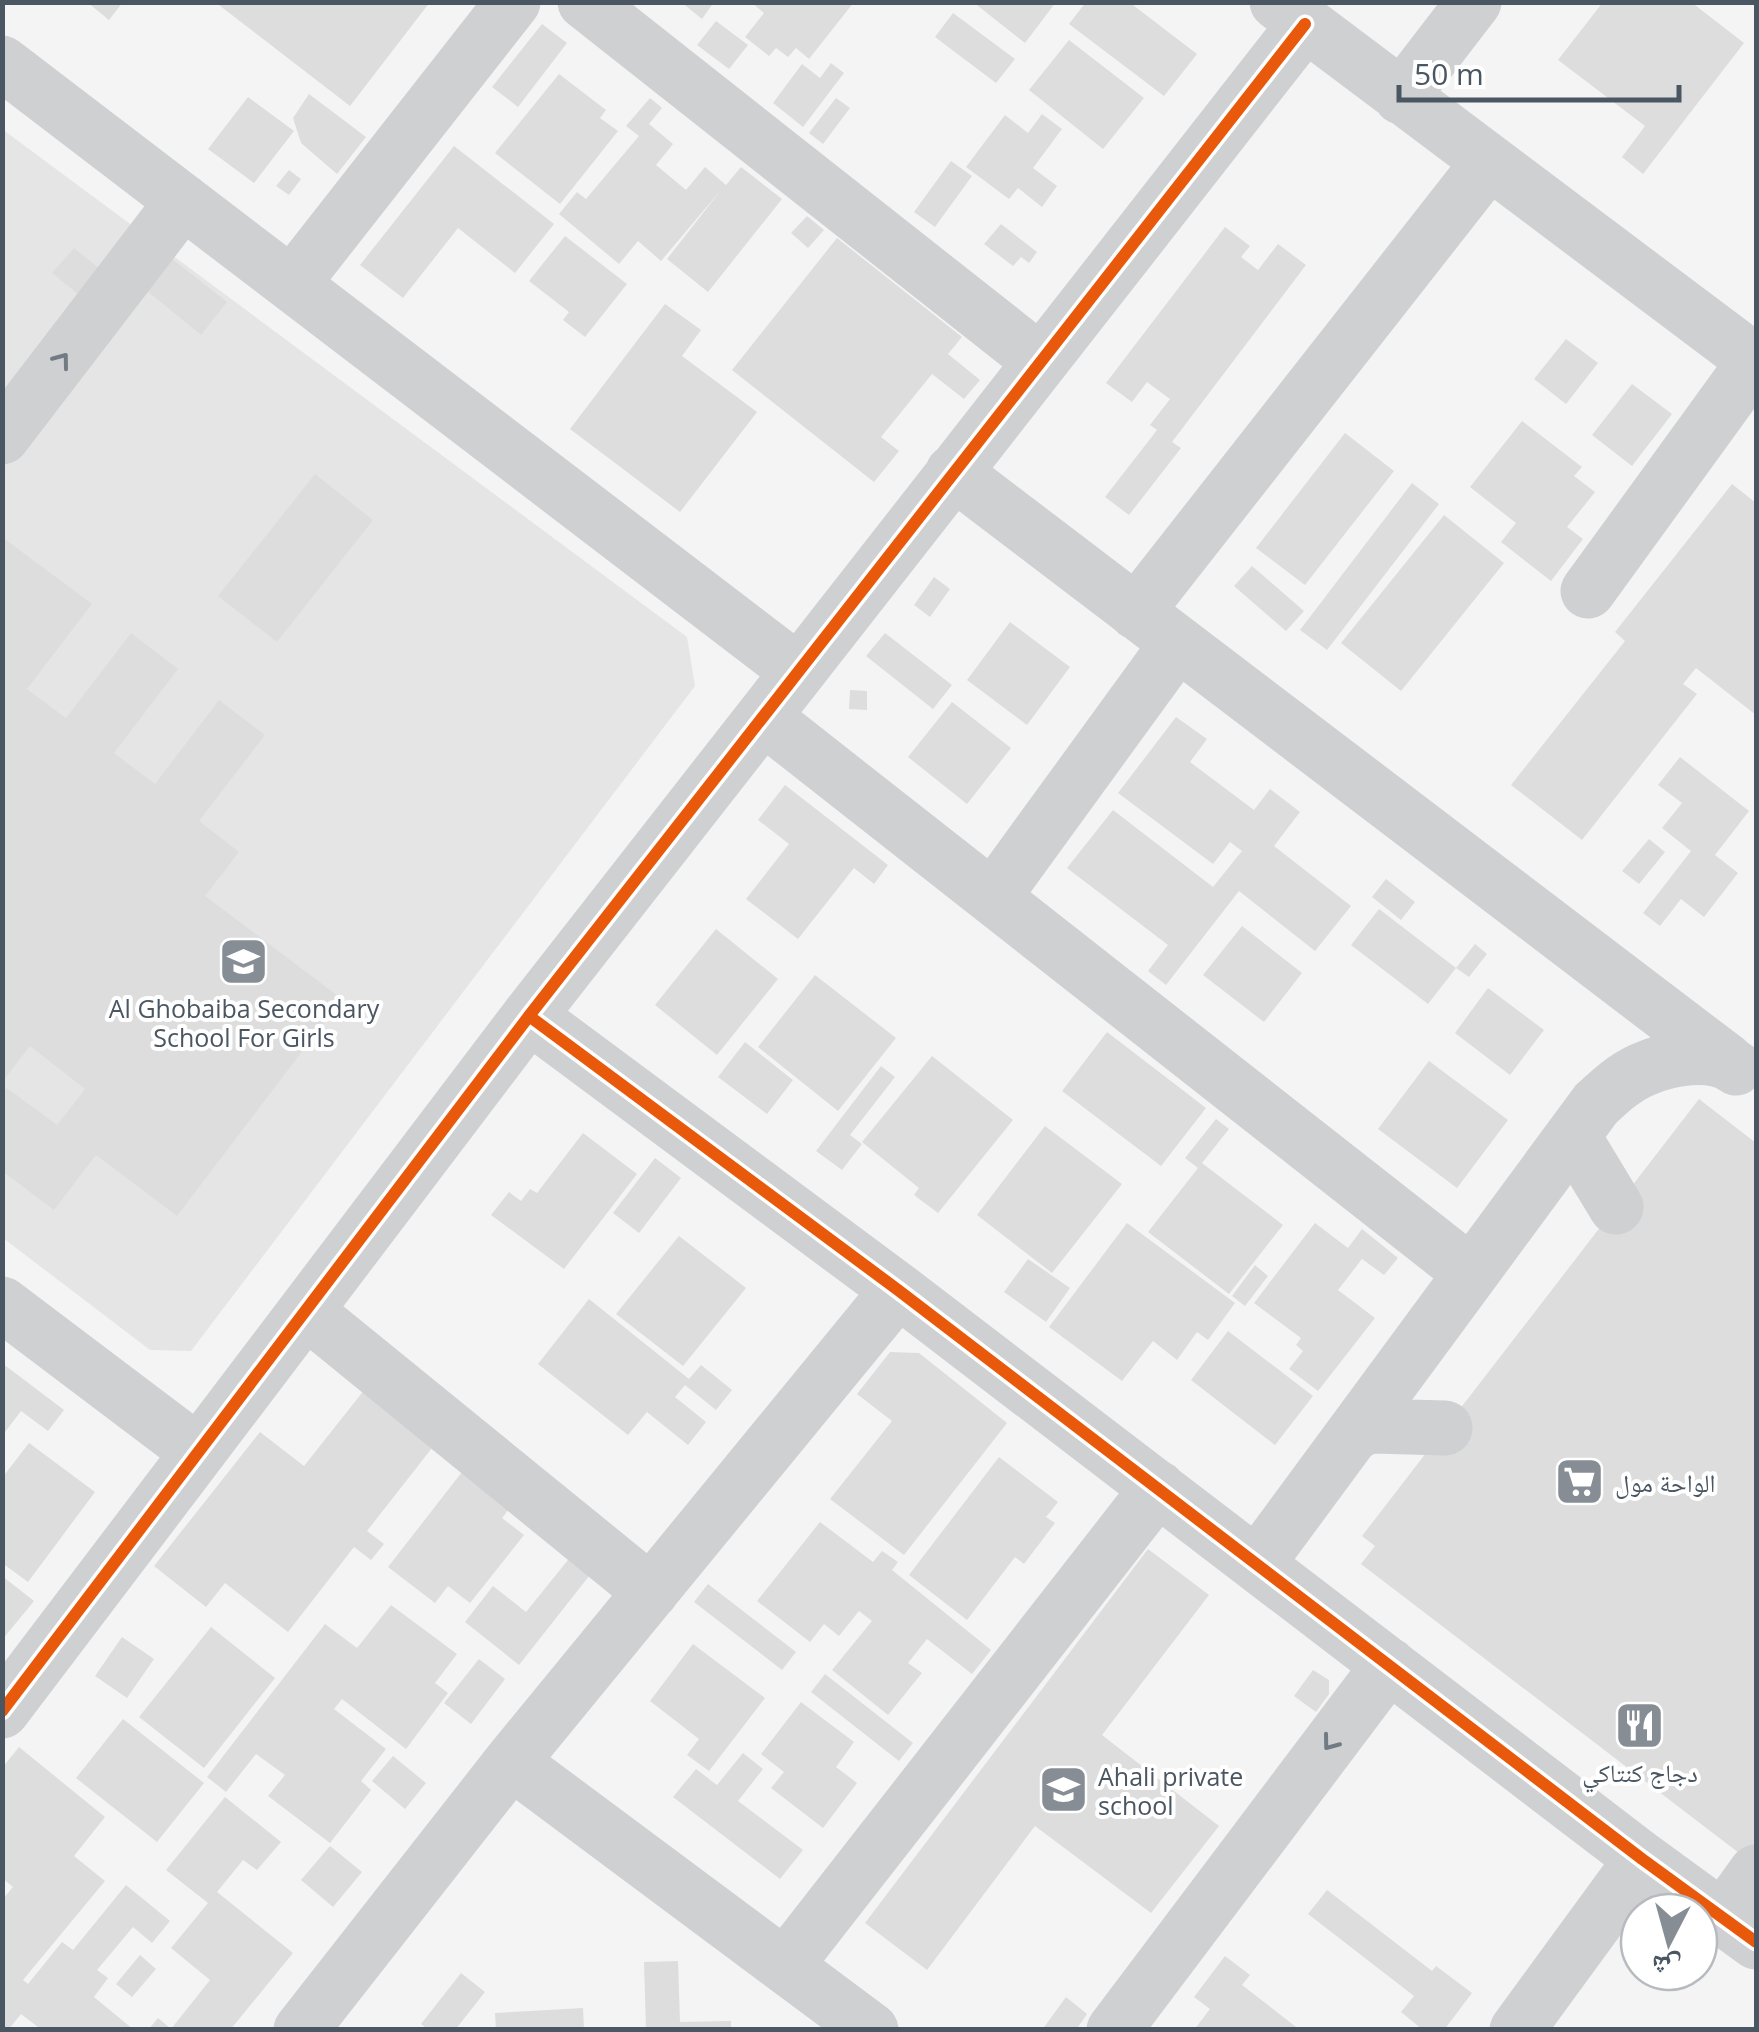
<svg xmlns="http://www.w3.org/2000/svg" width="1759" height="2032" font-family="'Open Sans','Noto Naskh Arabic',sans-serif">
<style>
.education{fill:#e6e5e6}
.building{fill:#ddddde}
.lines{fill:none;stroke-linecap:round;stroke-linejoin:round}
.minor{stroke:#ced0d2;stroke-width:55}
.cycleway-casing{stroke:#fff;stroke-width:19}
.cycleway{stroke:#e8590c;stroke-width:12}
.oneway{stroke:#727b83}
.labels{text-anchor:middle;dominant-baseline:central;stroke-width:8;stroke-linejoin:round;paint-order:stroke}
.poi-label{font-size:25px;fill:#4a5661;stroke:#fff}
</style>
<rect width="100%" height="100%" fill="#f4f4f4"/>
<path class="education" d="M2,129L687,637L695,686L191,1351L150,1350L3,1238Z"/>
<path class="building" d="M87,2H123L109,20Z
M215,2H430L350,106Z
M681,2H714L702,19Z
M751,2H854L809,59L796,48L788,57L776,48L769,56L745,37L764,13Z
M973,2H1056L1025,43Z
M1086,2H1129L1197,54L1164,96L1069,24Z
M1603,2H1691L1744,43L1643,174L1622,157L1645,126L1558,60Z
M953,13L1015,59L996,83L935,37Z
M716,21L748,45L729,69L697,45Z
M542,24L567,43L518,107L492,87Z
M1069,40L1144,98L1103,149L1029,90Z
M831,63L844,73L803,127L773,103L802,64L820,78Z
M559,74L606,110L600,118L618,131L560,204L495,153Z
M309,94L366,137L337,174L301,143L293,118Z
M248,97L294,131L254,183L208,149Z
M650,98L662,108L649,124L673,144L656,165L686,190L705,167L726,185L741,167L782,199L708,292L667,259L721,190L661,261L638,241L619,264L559,214L577,192L586,199L639,136L626,126Z
M836,98L850,108L823,144L809,133Z
M1042,114L1062,129L1033,168L1057,186L1042,207L1018,188L1009,199L966,167L1005,115L1028,133Z
M454,146L554,224L515,273L458,228L403,298L360,265Z
M951,161L972,176L935,227L914,212Z
M289,170L301,179L289,195L276,186Z
M807,216L824,230L808,248L791,233Z
M1001,224L1037,252L1029,263L1021,257L1013,266L984,244Z
M1225,227L1250,246L1241,257L1258,270L1278,244L1306,265L1172,442L1181,448L1129,515L1105,497L1157,430L1150,425L1170,399L1147,382L1132,402L1106,383Z
M565,236L627,284L585,337L563,320L569,312L529,281Z
M837,238L962,337L948,354L980,380L964,399L932,374L881,437L899,451L874,482L732,370Z
M74,248L100,269L79,295L52,273Z
M166,254L227,302L201,335L141,286Z
M665,304L701,330L682,356L757,412L680,512L570,429Z
M1566,339L1598,363L1566,404L1534,379Z
M1632,384L1672,414L1632,466L1592,435Z
M1522,421L1582,467L1574,476L1595,492L1567,527L1583,539L1551,581L1501,542L1516,523L1470,487Z
M1345,433L1394,471L1305,585L1256,548Z
M315,474L373,520L277,642L218,596Z
M1412,483L1439,504L1327,650L1300,630Z
M1732,484L1756,503V715L1696,668L1683,684L1697,694L1582,840L1511,785L1625,641L1615,632Z
M1444,515L1504,563L1401,691L1341,643Z
M2,537L92,604L27,689L66,718L131,633L178,669L114,753L155,784L219,700L265,735L199,821L239,852L205,896L342,999L177,1216L96,1155L54,1210L2,1171V1094L7,1088L57,1125L85,1089L30,1046L2,1082Z
M1252,566L1304,611L1286,631L1234,586Z
M934,577L950,589L930,617L914,605Z
M1010,622L1070,667L1027,725L967,680Z
M885,633L952,685L933,709L866,656Z
M850,690L867,691V710L849,709Z
M952,702L1011,748L967,804L908,757Z
M1176,717L1207,739L1190,762L1254,810L1270,789L1300,812L1274,846L1351,906L1315,951L1239,891L1166,985L1148,971L1168,945L1067,868L1113,810L1213,887L1242,851L1230,842L1213,864L1118,793Z
M1680,757L1749,811L1715,855L1738,873L1704,917L1681,899L1660,926L1643,913L1691,851L1662,828L1682,803L1658,785Z
M785,785L888,865L874,884L854,868L798,939L746,899L789,844L758,820Z
M1649,839L1665,852L1639,884L1622,871Z
M1386,879L1415,902L1401,920L1372,897Z
M1379,909L1456,968L1475,944L1487,954L1469,977L1456,968L1428,1004L1351,945Z
M1242,926L1302,973L1264,1022L1203,975Z
M716,929L778,979L717,1055L655,1005Z
M815,975L896,1038L838,1111L758,1047Z
M1488,988L1544,1030L1510,1075L1455,1033Z
M1107,1032L1206,1108L1161,1166L1062,1091Z
M745,1042L793,1080L767,1114L718,1077Z
M932,1056L1013,1120L938,1213L914,1195L919,1188L862,1142Z
M1429,1061L1508,1120L1457,1188L1378,1129Z
M881,1066L895,1077L850,1135L862,1144L842,1170L816,1151Z
M1699,1099L1756,1143V1866L1361,1564L1375,1546L1362,1536Z
M1216,1119L1229,1129L1202,1163L1283,1225L1229,1294L1148,1232L1198,1168L1185,1158Z
M1045,1126L1122,1184L1052,1273L977,1215Z
M583,1133L637,1174L564,1269L491,1215L509,1192L521,1201L530,1189L537,1193Z
M655,1158L681,1178L639,1233L613,1213Z
M1127,1223L1235,1303L1208,1340L1197,1332L1177,1360L1153,1341L1122,1381L1049,1327Z
M1315,1223L1348,1248L1362,1229L1398,1258L1384,1275L1362,1259L1338,1290L1375,1318L1318,1391L1289,1369L1303,1351L1296,1345L1301,1338L1254,1303Z
M679,1236L746,1288L683,1366L616,1314Z
M1028,1259L1070,1288L1046,1322L1004,1292Z
M1255,1265L1268,1276L1245,1306L1232,1296Z
M589,1299L689,1379L701,1365L732,1390L716,1410L685,1385L675,1397L706,1422L688,1445L647,1412L628,1435L538,1364Z
M1228,1331L1313,1396L1275,1445L1191,1380Z
M890,1352L919,1353L1007,1423L904,1555L830,1499L892,1421L857,1394Z
M2,1363L64,1410L48,1431L21,1411L2,1436Z
M369,1384L439,1439L367,1531L384,1544L371,1560L354,1547L288,1632L225,1583L206,1607L154,1566L260,1432L304,1466Z
M29,1443L95,1492L28,1582L2,1563V1478Z
M999,1457L1058,1502L1046,1517L1055,1523L1024,1564L1015,1557L967,1620L909,1575Z
M462,1472L509,1509L502,1518L524,1535L470,1603L448,1586L435,1603L388,1567Z
M820,1522L873,1562L882,1551L898,1562L892,1570L991,1650L972,1674L927,1639L908,1663L922,1673L888,1715L832,1670L872,1621L859,1611L839,1636L824,1624L810,1642L757,1601Z
M1148,1549L1209,1595L1102,1735L1219,1826L1151,1913L1035,1826L927,1970L865,1923Z
M576,1550L597,1566L519,1665L465,1622L493,1586L526,1612Z
M2,1576L34,1601L2,1640Z
M708,1584L796,1652L782,1670L694,1602Z
M391,1605L457,1654L435,1683L448,1693L406,1749L342,1699L334,1709L386,1749L361,1781L371,1790L330,1843L268,1796L285,1775L256,1754L226,1792L207,1777L325,1624L357,1648Z
M211,1627L275,1678L204,1768L139,1717Z
M122,1637L154,1659L127,1698L95,1676Z
M693,1644L765,1698L709,1771L687,1755L699,1739L650,1701Z
M479,1659L505,1679L471,1724L444,1703Z
M1313,1670L1329,1680V1694L1316,1712L1294,1696Z
M825,1674L913,1743L899,1761L811,1692Z
M801,1702L854,1742L836,1767L857,1783L823,1828L771,1788L784,1772L761,1754Z
M123,1719L204,1783L157,1842L76,1778Z
M19,1747L105,1817L74,1856L105,1881L23,1980L28,1984L62,1942L73,1950L126,1885L170,1921L152,1943L133,1927L97,1970L108,1978L94,1997L134,2030H36L38,2027L21,2014L8,2030H2V1900L13,1887L2,1878V1768Z
M743,1753L763,1769L738,1801L803,1850L780,1879L673,1797L696,1769L717,1785Z
M393,1756L426,1783L405,1809L372,1781Z
M225,1797L281,1842L257,1870L243,1860L217,1892L293,1953L230,2030H148L158,2018L171,2029L210,1980L171,1948L208,1903L166,1870Z
M330,1846L362,1872L333,1907L301,1880Z
M1327,1890L1432,1971L1436,1966L1472,1993L1444,2030H1423L1401,2012L1414,1996L1308,1914Z
M140,1955L156,1969L132,1997L116,1984Z
M1225,1956L1250,1975L1242,1985L1300,2030H1194L1210,2009L1194,1997Z
M678,1961L680,2022L731,2021V2030H646L644,1962Z
M461,1973L485,1992L455,2030H429L421,2024Z
M1066,1997L1087,2014L1076,2030H1042Z
M583,2008L584,2030H496L495,2013Z"/>
<g class="lines">
<path class="minor" d="M585,2L1040,361
M1277,2L1756,362
M2,63L798,671
M1401,97L1474,2
M292,284L513,2
M2,437L183,201
M953,472L1727,1061
M1588,591L1755,361
M1136,612L1489,162
M763,717L1471,1273
M993,897L1177,644
M529,1016L898,1290L1642,1859L1756,1942
M1573,1136L1616,1207
M2,1304L198,1452
M307,1312L651,1592
M1352,1435L1364,1428L1374,1426L1445,1428
M1257,1564L1596,1104C1610,1091 1624,1078 1642,1070C1668,1058 1712,1050 1736,1068
M2,1711L529,1016L1305,24
M511,1762L871,2030
M1723,1918L1756,1872
M785,1966L1158,1488
M301,2030L511,1762L898,1290
M1114,2030L1389,1665
M1517,2030L1642,1859"/>
<defs>
<path id="cycleway" d="M529,1016L898,1290L1642,1859L1756,1942
M2,1711L529,1016L1305,24"/>
</defs>
<use href="#cycleway" class="cycleway-casing"/>
<use href="#cycleway" class="cycleway"/>
</g>
<defs><path id="oneway-chevron" d="M-2-3.5L2.5 0L-2 3.5" fill="none" stroke-width="1.6" stroke-linecap="round" stroke-linejoin="round" transform="scale(2.5)"/></defs>
<g class="oneway">
<use href="#oneway-chevron" transform="translate(62 360) rotate(-53)"/>
<use href="#oneway-chevron" transform="translate(1330 1743) rotate(127)"/>
</g>
<defs>
<symbol id="school-square" viewBox="-11 -11 22 22"><rect x="-9" y="-9" width="18" height="18" rx="4" fill="#868d94" stroke="#fff"/><path d="M0-5L7-2L0 1L-7-2ZM-4 1L0 2.5L4 1V4Q0 6-4 4Z" fill="#fff"/></symbol>
<symbol id="supermarket-square" viewBox="-11 -11 22 22"><rect x="-9" y="-9" width="18" height="18" rx="4" fill="#868d94" stroke="#fff"/><path d="M-6-5.5h2.5l.6 2H6L4.5 2H-2.5L-4.4-4H-6ZM-1.5 3.2a1.3 1.3 0 1 0 .1 0ZM3 3.2a1.3 1.3 0 1 0 .1 0Z" fill="#fff"/></symbol>
<symbol id="restaurant-square" viewBox="-11 -11 22 22"><rect x="-9" y="-9" width="18" height="18" rx="4" fill="#868d94" stroke="#fff"/><path d="M-5-6h1v4h1v-4h1v4h1v-4h1v5L-1.5 .5V6h-2V.5L-5-1ZM5-6V6H3V1.5H1.5Q1.5-4 5-6Z" fill="#fff"/></symbol>
</defs>
<g fill-rule="evenodd">
<use href="#school-square" x="216" y="934" width="55" height="55"/>
<use href="#supermarket-square" x="1552" y="1454" width="55" height="55"/>
<use href="#restaurant-square" x="1612" y="1698" width="55" height="55"/>
<use href="#school-square" x="1036" y="1762" width="55" height="55"/>
</g>
<g class="labels">
<g class="poi-label">
<text x="244" y="1008">Al Ghobaiba Secondary<tspan x="244" dy="29">School For Girls</tspan></text>
<text x="1615" y="1482" text-anchor="start">الواحة مول</text>
<text x="1640" y="1772">دجاج كنتاكي</text>
<text x="1098" y="1776" text-anchor="start">Ahali private<tspan x="1098" dy="29">school</tspan></text>
</g>
</g>
<rect width="1759" height="2032" fill="none" stroke="#4a5661" stroke-width="10"/>
<g transform="translate(1669 1942) rotate(186)"><circle r="48" fill="#ffffff" stroke="#b7bbc0" stroke-width="2.5"/>
<path d="M0-8L18 38L0 25L-18 38Z" fill="#868d94"/>
<text y="-15" font-size="28" font-weight="bold" text-anchor="middle" fill="#4a5661">ش</text>
</g>
<path d="M1399 85v15h280v-15" fill="none" stroke="#4a5661" stroke-width="5"/>
<text x="1414" y="85" font-size="30" fill="#4a5661" stroke="#ffffff" stroke-width="8" paint-order="stroke">50 m</text>
</svg>
